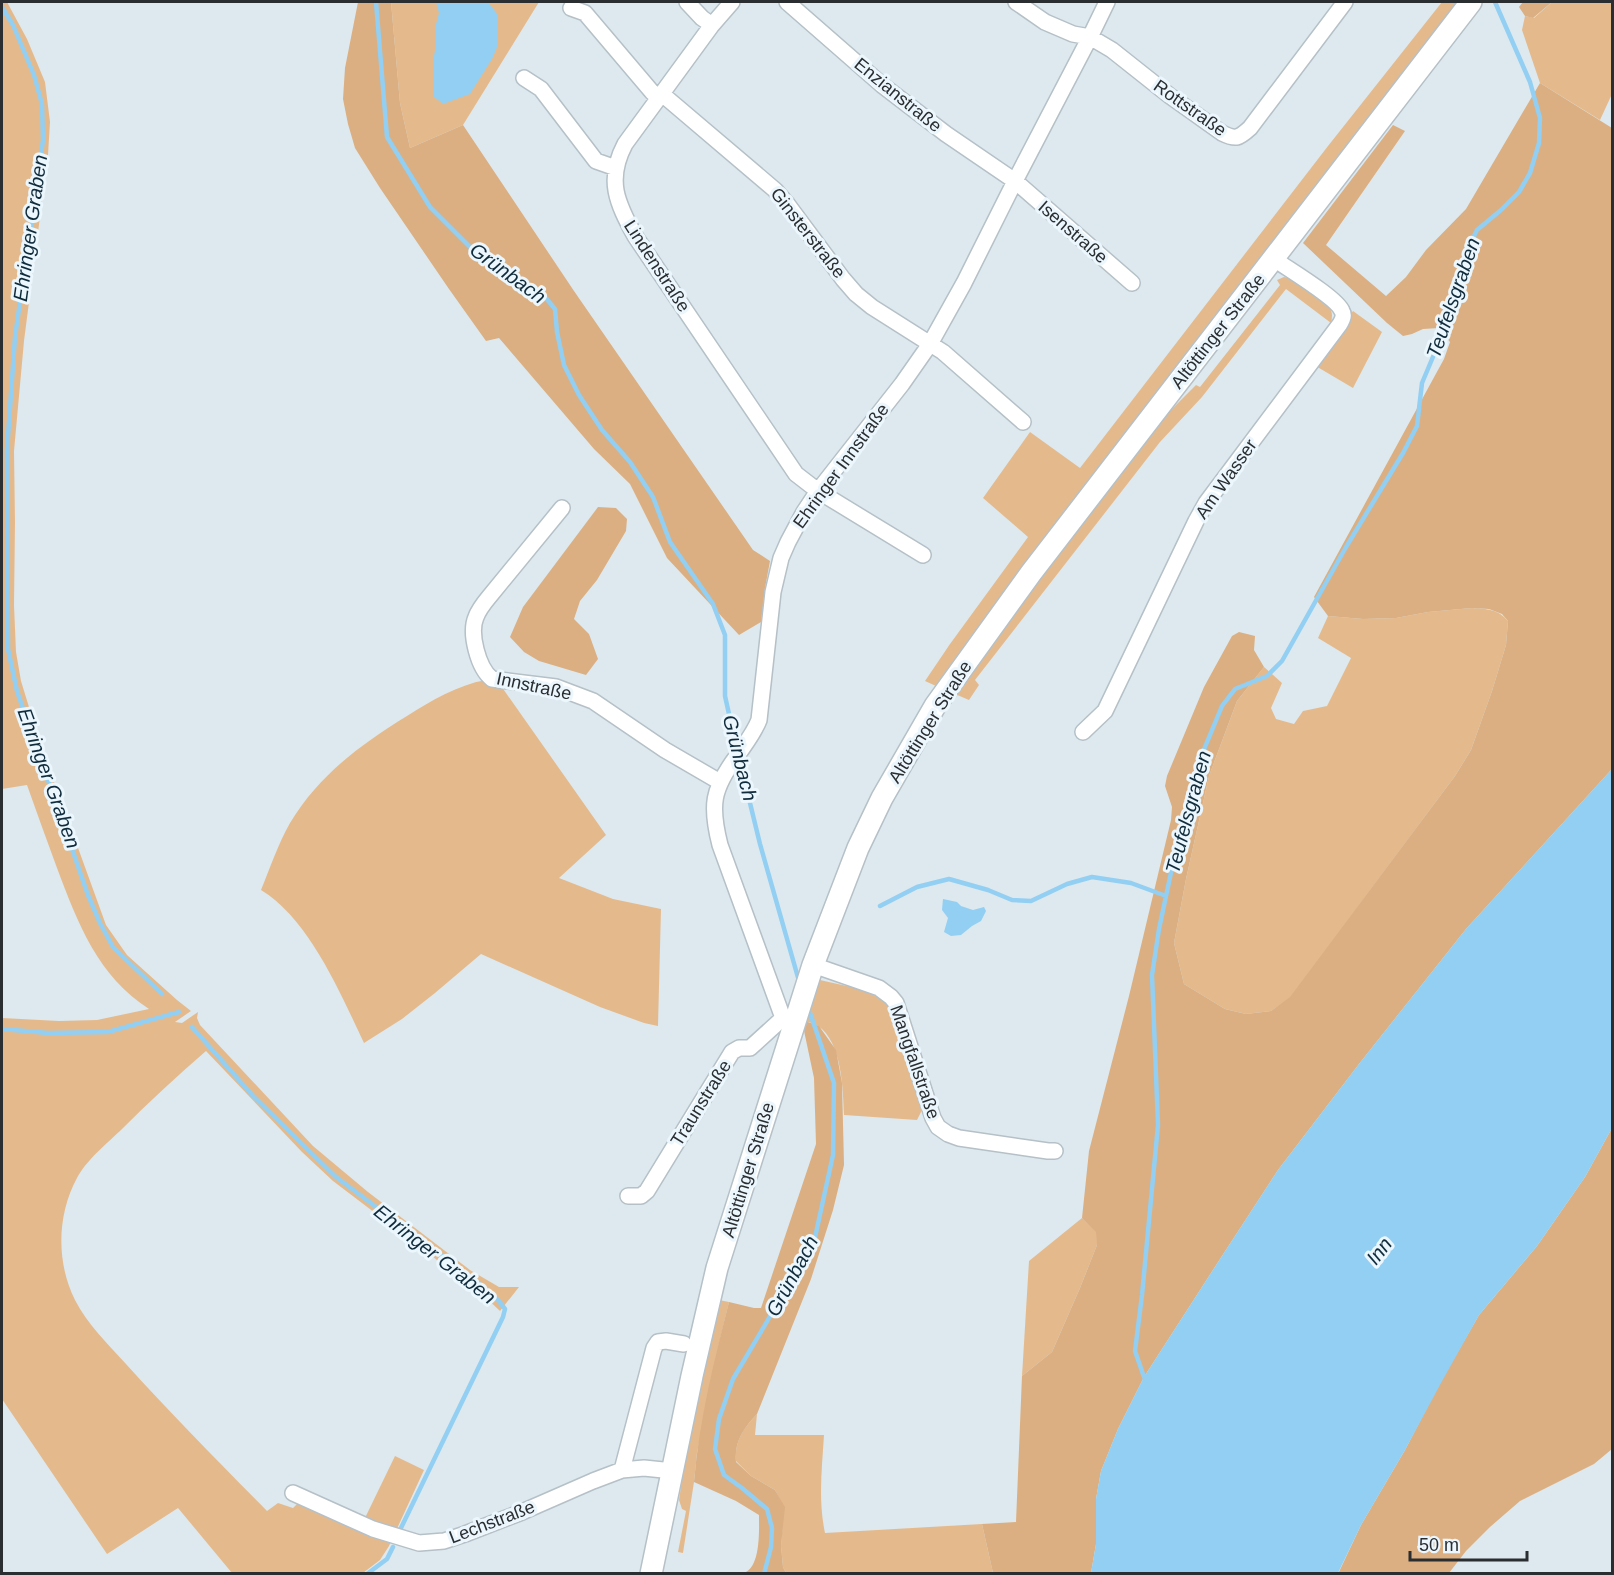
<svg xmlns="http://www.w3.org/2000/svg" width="1614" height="1575" font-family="Helvetica,sans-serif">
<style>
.green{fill:#e4ba8d}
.forest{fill:#dbaf81}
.water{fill:#92cff2}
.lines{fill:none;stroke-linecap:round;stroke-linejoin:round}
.stream{stroke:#92cff2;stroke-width:4.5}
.street-casing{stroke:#b5c0c7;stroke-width:18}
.secondary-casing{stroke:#b5c0c7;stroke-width:24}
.street{stroke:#fff;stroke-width:15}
.secondary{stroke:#fff;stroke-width:21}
.labels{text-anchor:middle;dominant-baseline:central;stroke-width:6;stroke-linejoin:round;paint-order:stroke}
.street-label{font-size:18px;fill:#2a2e31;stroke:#ebf6fd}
.water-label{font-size:20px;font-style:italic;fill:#102c3c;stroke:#ebf6fd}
</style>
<rect width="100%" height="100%" fill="#dde9ef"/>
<path class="green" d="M2,2H7L27,39L45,82L50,122L48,155L24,341L14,451L15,522L14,605L16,652L21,681L40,743L106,925L127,955L177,1000L191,1011L175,1022L182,1023L198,1012L197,1018L200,1025L313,1146L368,1192L470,1270L499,1287H519L500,1311L483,1295L333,1181L302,1152L206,1051C176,1077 148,1103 120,1131C107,1143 85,1162 77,1178C57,1215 56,1262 75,1300C87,1324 108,1344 126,1364C171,1414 219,1462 267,1511L278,1503L293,1508L299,1502L364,1520L395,1456L424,1470L389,1546L380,1560L363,1573H232L178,1508L107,1554L2,1399V1018L59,1021L97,1020L149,1009C98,976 78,924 57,868C47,841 37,813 27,785L2,789Z
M391,2H539L463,125L410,148L400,103Z
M1442,2H1461L1040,546L936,686L925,681L950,644L1028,537L983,498L1030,432L1080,468L1328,146Z
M1552,2H1612V94L1600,120L1540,83L1522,30L1525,16L1534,18Z
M1284,277C1296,279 1323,299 1330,309C1333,313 1332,318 1331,323L1286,289L1202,397L1160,442L975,680L979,685L969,700L955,694L1024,598L1167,414L1196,385L1200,387L1280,285L1277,280Z
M1353,311L1382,332L1353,388L1314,365Z
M1472,608C1487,609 1498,609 1508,621L1506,645L1492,691L1471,750L1455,776L1290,998L1271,1011L1246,1014L1225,1009L1184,984L1174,943L1186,879L1209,776L1237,701L1264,667L1282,683L1271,708L1276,719L1294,724L1303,711L1327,706L1351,658L1318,638L1328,616L1363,619L1396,618L1428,612Z
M486,680L499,683L606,835L559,878L613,899L661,909L658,1026L644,1023L600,1007L481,954L435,993L402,1019L364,1043C340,993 310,920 261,890C270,868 278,844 290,823C319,775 360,745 407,716C431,701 457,685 486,680Z
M820,980C843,986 870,988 888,1005L923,1108L917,1120L844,1115C843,1089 842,1042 818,1026C815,1024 809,1022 805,1021Z
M1082,1218L1097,1232V1245L1080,1288L1052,1352L1022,1376L1029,1261Z
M719,1300L729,1302L717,1352L697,1453L694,1482L683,1553L678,1552L686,1511L682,1509L679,1500L692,1412Z
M757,1414L755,1435H824C822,1468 818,1500 825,1533L982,1524L993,1573H786L783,1567L781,1546L784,1507L775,1490L751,1476L736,1461C734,1441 744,1428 757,1414Z"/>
<path class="forest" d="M358,2H391L400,103L410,148L463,125L574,291L753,550L770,561L765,588L761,622L739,635L667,558L630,484L594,449L499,338L486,341L449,289L380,188L355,148L348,124L343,99L345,68Z
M1523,2H1552L1533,18L1525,16L1519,7Z
M1540,83L1612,128V769L1466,929L1359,1064L1278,1170L1222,1256L1144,1377L1118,1429L1101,1471L1096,1499V1544L1091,1573H993L982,1524L1016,1522L1022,1376L1052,1352L1080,1288L1097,1245L1096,1232L1082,1218L1089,1151L1129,996L1171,820L1172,807L1165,786L1167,776L1204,687L1232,636L1239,632L1255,636L1254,650L1264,667L1237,701L1209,776L1186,879L1174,943L1184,984L1225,1009L1246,1014L1271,1011L1290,997L1455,776L1471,750L1492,691L1506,645L1508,621L1502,614L1489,609L1472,608L1428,612L1396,618L1363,619L1328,616L1314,597L1444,359L1450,342L1439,328L1423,329L1412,334L1403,336L1387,323L1303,243L1393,125L1405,131L1326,245L1386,296L1406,277L1426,250L1466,209Z
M598,507L616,508L627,519L626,531L597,580L580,601L574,619L589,634L598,659L586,675L539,661L524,652L510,637L523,607Z
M805,1021L819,1026L836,1050L842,1083L844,1165L833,1210L811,1279L757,1414C744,1428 734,1441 736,1462L751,1476L775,1490L785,1507L781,1546L783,1567L786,1573H744C761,1567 759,1530 759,1515L736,1501L694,1482C699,1421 714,1361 729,1302L754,1308H761L816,1144L814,1078L803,1026Z
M1612,1128V1449L1594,1464L1520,1501L1490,1527L1466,1551L1449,1573L1338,1574L1361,1525L1405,1450L1440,1383L1479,1315L1537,1246L1585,1177Z"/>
<path class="water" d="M436,2H488L498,15V45L492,59L470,94L443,104L433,96V62L436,44V24L439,13Z
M1612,769V1128L1585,1177L1537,1246L1479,1315L1441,1383L1405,1450L1361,1525L1338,1573H1091L1096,1544V1499L1101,1471L1118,1429L1144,1377L1222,1256L1278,1170L1359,1064L1466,929Z
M943,899L957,902L961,906L973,910L984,907L986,911L981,921L972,926L961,935L951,936L944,932L948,918L942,910Z"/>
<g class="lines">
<path class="stream" d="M376,2L387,137L430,207L477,254L545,297L555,309L557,332L564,365L579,395L602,430L630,462L653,497L670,542L713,604L725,635V696L737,750
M2,7L13,25L34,75L42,104L43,140L15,337L7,450L8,649L17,691L88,895L100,923L113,947L162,994
M739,758L760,844L799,981
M880,906L917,887L949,879L988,890L1012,900L1031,901L1067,884L1092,877L1131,883L1166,896
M192,1027L253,1096L336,1177L478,1283L498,1300L505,1309L503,1317L400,1530
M2,1029L48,1033L108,1032L179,1012
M1147,1380L1144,1377L1135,1351L1142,1295L1158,1125L1152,975L1159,929L1176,849L1200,759L1222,706L1235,689L1267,676L1282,661L1346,547L1403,453L1417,426L1422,383L1454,307L1455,282L1466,252L1477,230L1501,210L1519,192L1530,173L1539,143L1540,118L1530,82L1495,2
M367,1574L387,1559L393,1547
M764,1574L771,1547L772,1528L767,1509L742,1488L724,1475L715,1449L719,1419L733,1379L814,1242L833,1155L834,1083L808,1007"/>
<defs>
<path id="street" d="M687,2L702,18L712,25
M732,2L712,25L625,144C606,180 617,203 635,236L796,474L818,491L923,555
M787,2L882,85L946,134L1015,181L1132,283
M1016,2L1045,22L1073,34L1090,37L1112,50L1170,96L1222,133C1236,140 1239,138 1250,128L1345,2
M571,8L585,13L652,92L659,98
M524,78L541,89L596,161L616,168
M662,94L775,190L788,205L843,279L856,294L872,307L943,352L1023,422
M562,508L489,597C484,603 479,609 476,617C469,633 478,668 492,679L556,687L593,701L665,750L720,782
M1083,732L1105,711L1196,521L1206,503L1340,324C1342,320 1345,316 1342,311C1337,298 1288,269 1274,259
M813,965L879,988L891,997L896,1003L933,1118L938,1127L948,1134L959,1138L1048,1151H1055
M793,1024L783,1018L720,845C710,806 712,789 737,756C745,744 754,733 759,720L773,592L781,558L788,542L804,512L818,491L902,384L930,344L964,283L1015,181L1090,37L1107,2
M628,1196H641L647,1191L732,1052L739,1048H750L783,1018
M622,1470L654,1348L658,1342L666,1341L684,1344
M293,1493L373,1529L419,1543L444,1541L465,1534L522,1512L593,1481L622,1470L644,1468L673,1471"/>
<path id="secondary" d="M651,1574L692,1376L717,1268L813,965L858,848L882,798L935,706L1031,573L1471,2"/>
</defs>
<use href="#street" class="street-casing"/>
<use href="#secondary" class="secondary-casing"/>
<use href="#street" class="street"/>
<use href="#secondary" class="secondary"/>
</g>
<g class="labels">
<g class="street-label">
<text transform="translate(898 95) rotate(39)">Enzianstraße</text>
<text transform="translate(1190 108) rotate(35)">Rottstraße</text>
<text transform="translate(1073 232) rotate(41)">Isenstraße</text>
<text transform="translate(808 233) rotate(52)">Ginsterstraße</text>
<text transform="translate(657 266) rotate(57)">Lindenstraße</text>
<text transform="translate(1218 331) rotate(-52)">Altöttinger Straße</text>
<text transform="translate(841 466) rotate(-54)">Ehringer Innstraße</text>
<text transform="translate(1226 479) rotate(-55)">Am Wasser</text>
<text transform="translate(534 686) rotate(12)">Innstraße</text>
<text transform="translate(930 722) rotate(-58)">Altöttinger Straße</text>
<text transform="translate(915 1062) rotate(71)">Mangfallstraße</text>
<text transform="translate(701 1103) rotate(-58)">Traunstraße</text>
<text transform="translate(748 1170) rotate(-73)">Altöttinger Straße</text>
<text transform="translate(492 1522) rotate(-21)">Lechstraße</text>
</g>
<g class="water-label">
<text transform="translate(30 228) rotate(-82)">Ehringer Graben</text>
<text transform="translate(508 273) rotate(36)">Grünbach</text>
<text transform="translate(1453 298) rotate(-71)">Teufelsgraben</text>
<text transform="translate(740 758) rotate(76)">Grünbach</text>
<text transform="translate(49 778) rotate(70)">Ehringer Graben</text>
<text transform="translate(1188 812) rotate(-75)">Teufelsgraben</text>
<text transform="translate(1379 1251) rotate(-52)">Inn</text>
<text transform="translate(435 1254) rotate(38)">Ehringer Graben</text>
<text transform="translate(792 1276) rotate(-62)">Grünbach</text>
</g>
</g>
<rect width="1614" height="1575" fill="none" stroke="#2a2e31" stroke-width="6"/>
<path d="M1410 1551v9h117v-9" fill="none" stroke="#2a2e31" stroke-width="3"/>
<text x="1419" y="1551" font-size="18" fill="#2a2e31" stroke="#ebf6fd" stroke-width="4.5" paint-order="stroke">50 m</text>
</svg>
